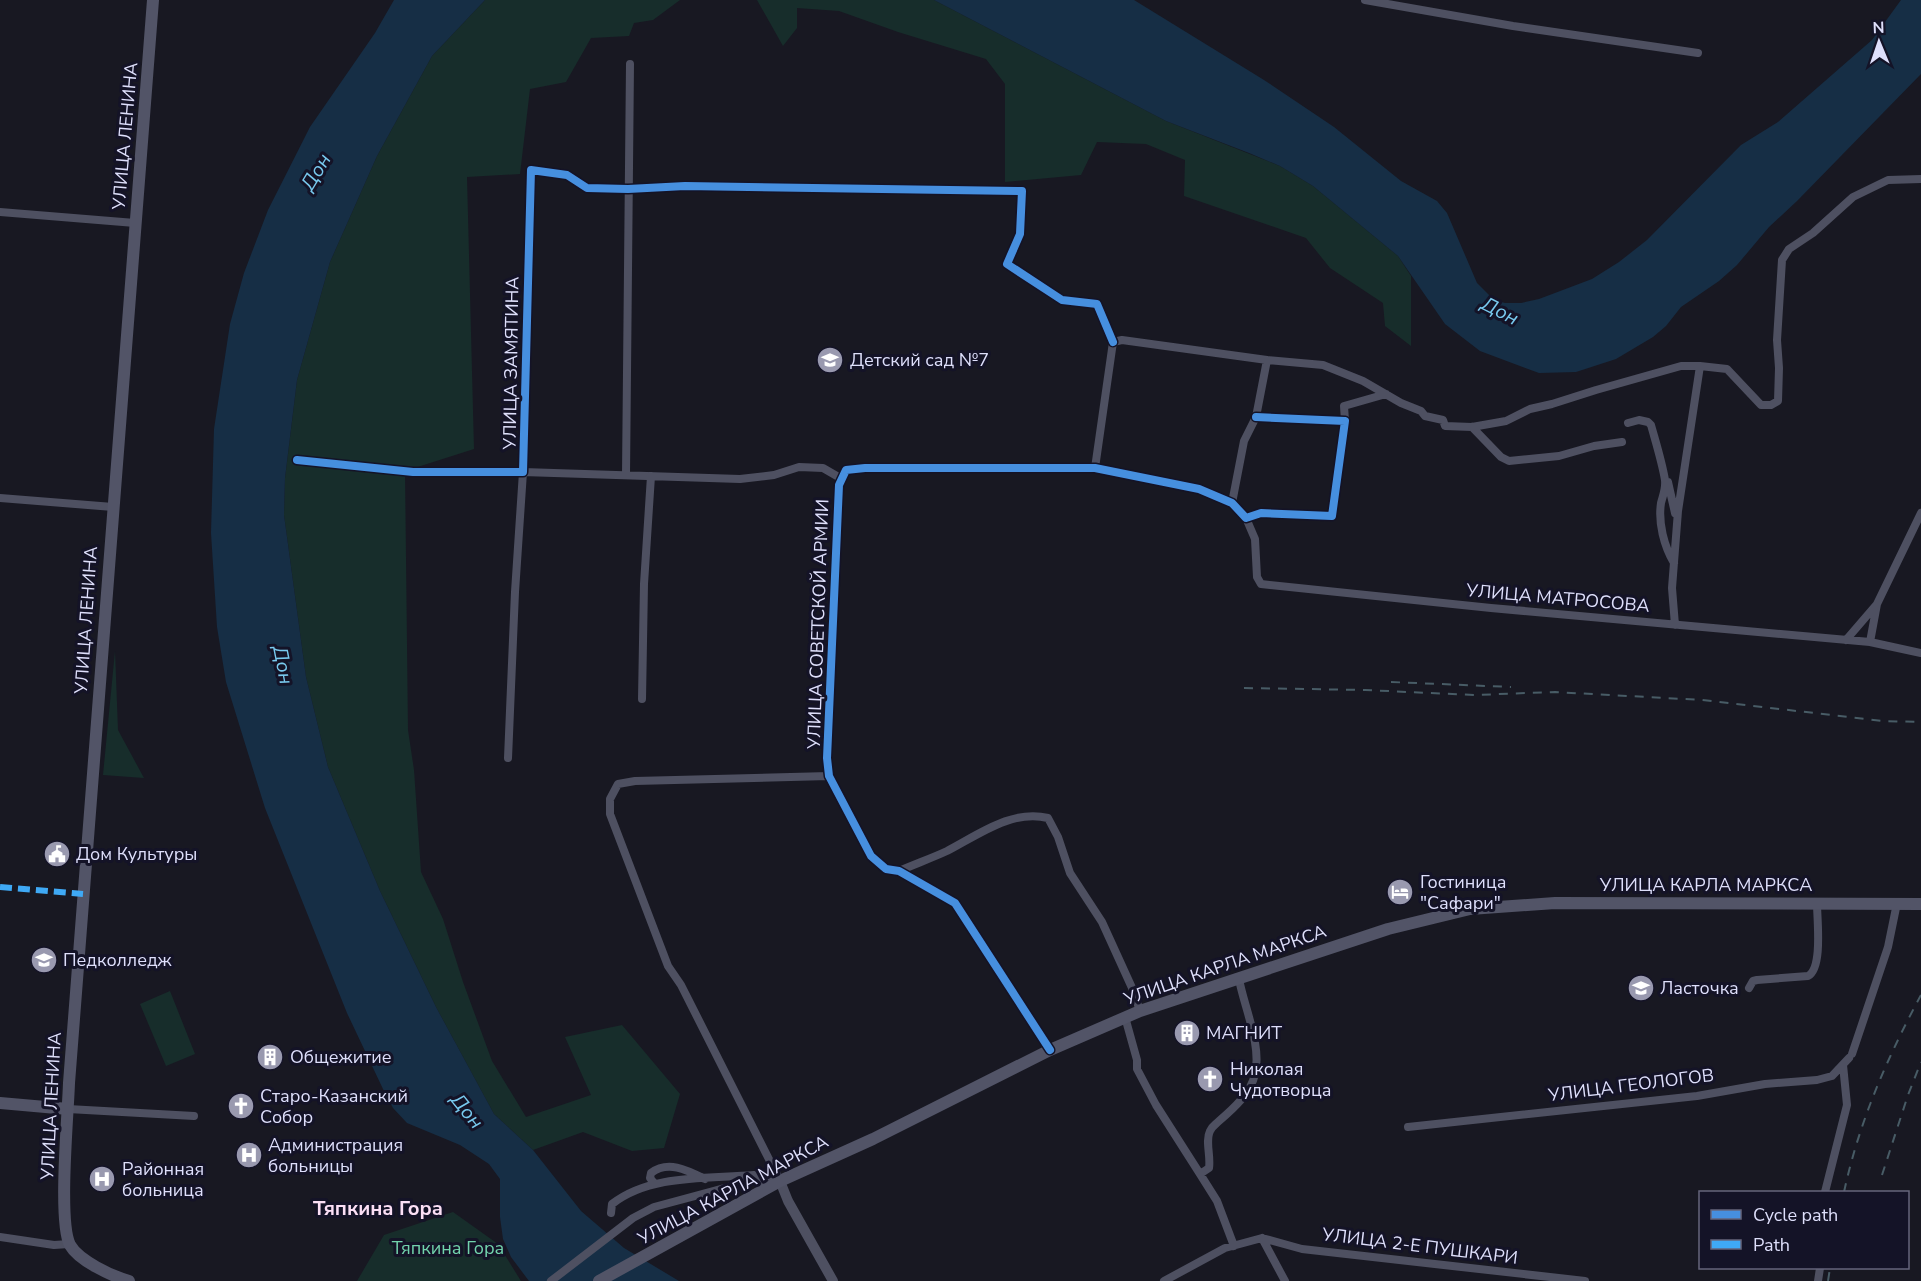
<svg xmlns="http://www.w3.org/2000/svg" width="1921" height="1281" font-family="'Nunito Sans',sans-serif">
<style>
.green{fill:#172d2b}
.water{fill:#162e45}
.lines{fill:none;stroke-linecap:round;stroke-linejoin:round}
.minor{stroke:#4e5061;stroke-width:8}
.tertiary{stroke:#4e5061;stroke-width:10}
.secondary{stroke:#525467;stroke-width:12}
.rail{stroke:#485c66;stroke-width:2;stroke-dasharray:9 8;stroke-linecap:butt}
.quiet{stroke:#3fa9f5;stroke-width:6;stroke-dasharray:12 6;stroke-linecap:butt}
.cycleway-casing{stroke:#141327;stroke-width:11}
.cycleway{stroke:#468fdf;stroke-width:8}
.labels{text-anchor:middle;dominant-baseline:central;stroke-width:6;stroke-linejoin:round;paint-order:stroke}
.street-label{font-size:18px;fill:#dedffb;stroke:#141327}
.poi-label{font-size:18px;fill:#dedffb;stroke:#141327;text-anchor:start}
.park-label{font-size:18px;fill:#72d3ac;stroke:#141327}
.water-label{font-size:20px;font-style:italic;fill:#78c9ee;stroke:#141327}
.neighbourhood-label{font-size:20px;font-weight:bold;fill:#fbdff5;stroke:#141327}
</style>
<rect width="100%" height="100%" fill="#181822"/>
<path class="green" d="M485,0H680L653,20L634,23L629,36L591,38L566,82L530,89L520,174L467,177L474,449L405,471L408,730L414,770L421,872L443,919L463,982L492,1061L526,1117L591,1095L565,1037L622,1025L680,1094L664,1148L632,1151L583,1132L533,1150L494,1114L436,1007L380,891L328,767L306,677L284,515L285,478L297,380L330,262L377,156L432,56Z
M757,0H934L1166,121L1280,166L1313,186L1398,256L1411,276V346L1385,326L1383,303L1330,268L1306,238L1184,196L1185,160L1146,144L1097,142L1081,175L1005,182V84L986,59L898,32L839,11L797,8V28L783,46Z
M115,651L118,730L144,778L103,775Z
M170,991L195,1054L166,1066L140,1004Z
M453,1212L498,1244L521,1281H357L384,1235Z"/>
<path class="water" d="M394,0H485L432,56L377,156L330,262L297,380L285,478L284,515L306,677L328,767L380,891L436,1007L494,1114L533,1150L581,1211L624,1248L679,1281H529L511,1257L503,1239L500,1217V1179L489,1164L460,1145L407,1123L393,1108L383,1089L347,1013L265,808L226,682L217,627L211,533L214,429L230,324L244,273L268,210L310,127L375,33Z
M934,0H1134L1264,80L1334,127L1401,181L1437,201L1447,213L1477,283L1494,300L1505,303H1521L1539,299L1592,279L1619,262L1647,240L1741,145L1778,122L1872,40L1901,0H1921V74L1797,201L1769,227L1737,265L1719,281L1681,307L1666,326L1653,337L1616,359L1576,372L1539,373L1480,351L1445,324L1398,256L1313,186L1280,166L1249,153L1166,121Z"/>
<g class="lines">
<path class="minor" d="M1365,0L1513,26L1698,53
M0,212L135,223
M1345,421L1344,406L1386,394
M1628,423L1639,420L1648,422L1651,425C1656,443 1662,462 1665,480C1666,489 1663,495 1661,503C1658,523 1664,546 1674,563
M1472,427L1501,457L1509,461L1559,456L1594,446L1622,442
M297,460L413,472H523L531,170L567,175L587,188L628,189L685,186L1022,191L1020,234L1007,264L1062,300L1097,304L1113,342
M1095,468L1113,342L1122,340L1267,360
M626,475L630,64
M1668,482L1675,513
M0,498L113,507
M1232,503L1244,441L1256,417L1267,360L1323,365L1363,381L1401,403L1421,411L1425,416L1443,420L1445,426L1472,427L1506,421L1530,409L1552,404L1596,390L1681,366H1700
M1246,518L1255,539L1257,577L1261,584L1491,608L1870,642L1921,653
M1877,604L1921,513
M1675,625L1672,588L1678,511L1700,366L1727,369L1761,405H1771L1778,401L1779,368L1777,340L1782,260L1789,249L1813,233L1853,197L1888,180L1921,179
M1846,640L1877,604L1870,642
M642,699L644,584L651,476
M508,758L515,592L523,472L740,479L774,475L799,467L823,468L842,479
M899,871C915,864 932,858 947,851C978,835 1012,809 1048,818L1058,837L1070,873L1102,922L1133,990L1140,1011
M1749,988L1753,981L1757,980L1808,976C1823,968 1817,920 1817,903
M1125,1017L1137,1060V1069L1156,1105L1200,1174
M1050,1050L955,903L899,871L886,869L871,856L829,776L827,758L839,485L846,470L865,468H1095L1199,489L1232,503L1246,518L1261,513L1332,516L1345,421L1256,417
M1852,1054L1888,947L1897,903
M68,1109L194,1116
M1408,1127L1697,1096L1765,1084L1817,1080L1832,1076L1849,1058
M780,1181L681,985L668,966L610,814V799L618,784L635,781L829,776
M654,1183L650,1178L651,1173C668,1160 687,1170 705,1179
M1825,1192L1847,1105L1843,1065
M611,1213L612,1204C650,1174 707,1179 754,1175L758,1179L762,1191
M0,1237L54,1245L69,1244
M1262,1238L1285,1281
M1234,1246L1217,1201L1200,1174L1209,1168C1211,1156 1205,1141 1210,1131C1212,1126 1215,1125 1219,1121C1233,1109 1251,1093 1255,1074C1262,1045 1244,1007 1239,979
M551,1281L633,1218L654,1207L777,1174
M1164,1281L1225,1248L1262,1238L1302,1249L1585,1281
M1818,1281L1820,1268"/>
<path class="tertiary" d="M780,1181L788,1201L833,1281"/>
<path class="secondary" d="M0,1103L68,1109
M129,1281C112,1276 79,1261 70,1245C58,1222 68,1115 69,1083L153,0
M599,1281L780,1181L873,1139L1050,1050L1140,1011L1388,929L1470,909L1555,903L1921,904"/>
<path class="rail" d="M1391,682L1511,687
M1244,688L1365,690L1474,695L1555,692L1702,700L1883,721L1921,722
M1882,1175L1908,1095L1921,1062
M1844,1192C1859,1122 1887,1058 1921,995
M1828,1281L1830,1268"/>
<path class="quiet" d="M0,887L83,894"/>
<defs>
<path id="cycleway" d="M297,460L413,472H523L531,170L567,175L587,188L628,189L685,186L1022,191L1020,234L1007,264L1062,300L1097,304L1113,342
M1050,1050L955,903L899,871L886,869L871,856L829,776L827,758L839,485L846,470L865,468H1095L1199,489L1232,503L1246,518L1261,513L1332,516L1345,421L1256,417"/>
</defs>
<use href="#cycleway" class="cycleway-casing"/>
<use href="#cycleway" class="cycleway"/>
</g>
<defs>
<symbol id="school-disc" viewBox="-11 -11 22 22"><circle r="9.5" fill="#9999af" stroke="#141327"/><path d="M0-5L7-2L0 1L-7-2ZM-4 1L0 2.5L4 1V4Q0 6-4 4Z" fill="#fff"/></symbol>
<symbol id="civic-disc" viewBox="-11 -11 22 22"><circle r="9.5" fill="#9999af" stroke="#141327"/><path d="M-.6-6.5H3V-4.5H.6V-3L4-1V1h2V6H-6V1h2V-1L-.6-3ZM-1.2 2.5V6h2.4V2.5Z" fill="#fff"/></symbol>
<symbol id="hotel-disc" viewBox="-11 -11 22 22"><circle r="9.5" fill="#9999af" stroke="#141327"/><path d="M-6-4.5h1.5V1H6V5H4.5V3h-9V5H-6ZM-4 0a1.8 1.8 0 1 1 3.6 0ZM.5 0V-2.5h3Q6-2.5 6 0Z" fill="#fff"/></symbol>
<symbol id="university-disc" viewBox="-11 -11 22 22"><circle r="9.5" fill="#9999af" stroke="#141327"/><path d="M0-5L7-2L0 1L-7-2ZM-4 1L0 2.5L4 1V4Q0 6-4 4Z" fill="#fff"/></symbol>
<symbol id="building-disc" viewBox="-11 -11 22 22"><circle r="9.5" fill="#9999af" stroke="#141327"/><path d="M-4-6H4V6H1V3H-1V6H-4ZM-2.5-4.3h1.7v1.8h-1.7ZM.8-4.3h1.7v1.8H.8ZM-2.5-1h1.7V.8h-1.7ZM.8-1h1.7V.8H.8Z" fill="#fff"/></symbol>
<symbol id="church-disc" viewBox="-11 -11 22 22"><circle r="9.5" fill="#9999af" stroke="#141327"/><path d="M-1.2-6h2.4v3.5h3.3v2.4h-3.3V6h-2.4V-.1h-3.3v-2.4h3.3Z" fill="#fff"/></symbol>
<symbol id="hospital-disc" viewBox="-11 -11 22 22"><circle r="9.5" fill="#9999af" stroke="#141327"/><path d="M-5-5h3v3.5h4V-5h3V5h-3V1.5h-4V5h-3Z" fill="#fff"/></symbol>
</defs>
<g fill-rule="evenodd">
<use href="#school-disc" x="815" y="345" width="30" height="30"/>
<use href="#civic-disc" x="42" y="839" width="30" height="30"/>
<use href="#hotel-disc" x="1385" y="877" width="30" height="30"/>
<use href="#university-disc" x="29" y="945" width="30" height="30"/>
<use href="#school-disc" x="1626" y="973" width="30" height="30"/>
<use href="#building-disc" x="1172" y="1018" width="30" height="30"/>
<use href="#building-disc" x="255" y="1042" width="30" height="30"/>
<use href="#church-disc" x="1195" y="1064" width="30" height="30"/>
<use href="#church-disc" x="226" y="1091" width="30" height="30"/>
<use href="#hospital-disc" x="234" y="1140" width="30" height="30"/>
<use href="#hospital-disc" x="87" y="1164" width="30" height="30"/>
</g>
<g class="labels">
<g class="street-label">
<text transform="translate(125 136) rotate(-85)">УЛИЦА ЛЕНИНА</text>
<text transform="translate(511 363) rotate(-89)">УЛИЦА ЗАМЯТИНА</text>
<text transform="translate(1558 598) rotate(5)">УЛИЦА МАТРОСОВА</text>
<text transform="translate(86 620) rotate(-86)">УЛИЦА ЛЕНИНА</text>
<text transform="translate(818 624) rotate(-88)">УЛИЦА СОВЕТСКОЙ АРМИИ</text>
<text x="1706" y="885">УЛИЦА КАРЛА МАРКСА</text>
<text transform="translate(1225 965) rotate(-19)">УЛИЦА КАРЛА МАРКСА</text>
<text transform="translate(1631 1085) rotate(-7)">УЛИЦА ГЕОЛОГОВ</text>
<text transform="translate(51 1106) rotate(-87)">УЛИЦА ЛЕНИНА</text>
<text transform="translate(733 1190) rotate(-28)">УЛИЦА КАРЛА МАРКСА</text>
<text transform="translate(1420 1246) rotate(7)">УЛИЦА 2-Е ПУШКАРИ</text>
</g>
<g class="poi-label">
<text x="850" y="360">Детский сад №7</text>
<text x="76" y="854">Дом Культуры</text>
<text x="1420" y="882">Гостиница<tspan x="1420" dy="21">"Сафари"</tspan></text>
<text x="63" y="960">Педколледж</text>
<text x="1660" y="988">Ласточка</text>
<text x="1206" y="1033">МАГНИТ</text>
<text x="290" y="1057">Общежитие</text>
<text x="1230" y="1069">Николая<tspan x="1230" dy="21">Чудотворца</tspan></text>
<text x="260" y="1096">Старо-Казанский<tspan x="260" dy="21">Собор</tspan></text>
<text x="268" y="1145">Администрация<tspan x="268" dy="21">больницы</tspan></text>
<text x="122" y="1169">Районная<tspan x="122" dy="21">больница</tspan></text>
</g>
<g class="park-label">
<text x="448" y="1248">Тяпкина Гора</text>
</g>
<g class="water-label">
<text transform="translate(316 172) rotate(-59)">Дон</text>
<text transform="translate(1500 311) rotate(27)">Дон</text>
<text transform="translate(283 665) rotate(79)">Дон</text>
<text transform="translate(467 1111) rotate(51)">Дон</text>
</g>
<g class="neighbourhood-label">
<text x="378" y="1208">Тяпкина Гора</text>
</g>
</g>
<rect x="1699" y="1191" width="210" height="78" fill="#141327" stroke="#65657c" stroke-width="1.5"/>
<rect x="1711" y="1210" width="30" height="9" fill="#468fdf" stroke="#65657c" stroke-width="1.5"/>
<text x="1753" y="1221" font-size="18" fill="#dedffb">Cycle path</text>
<rect x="1711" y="1240" width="30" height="9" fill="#3fa9f5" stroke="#65657c" stroke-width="1.5"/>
<text x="1753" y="1251" font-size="18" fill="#dedffb">Path</text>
<g transform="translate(1879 42) rotate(358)" stroke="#141327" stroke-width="4.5" paint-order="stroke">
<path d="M0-4.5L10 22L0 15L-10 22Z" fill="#dedffb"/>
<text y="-9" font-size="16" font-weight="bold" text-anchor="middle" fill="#dedffb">N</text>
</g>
</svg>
